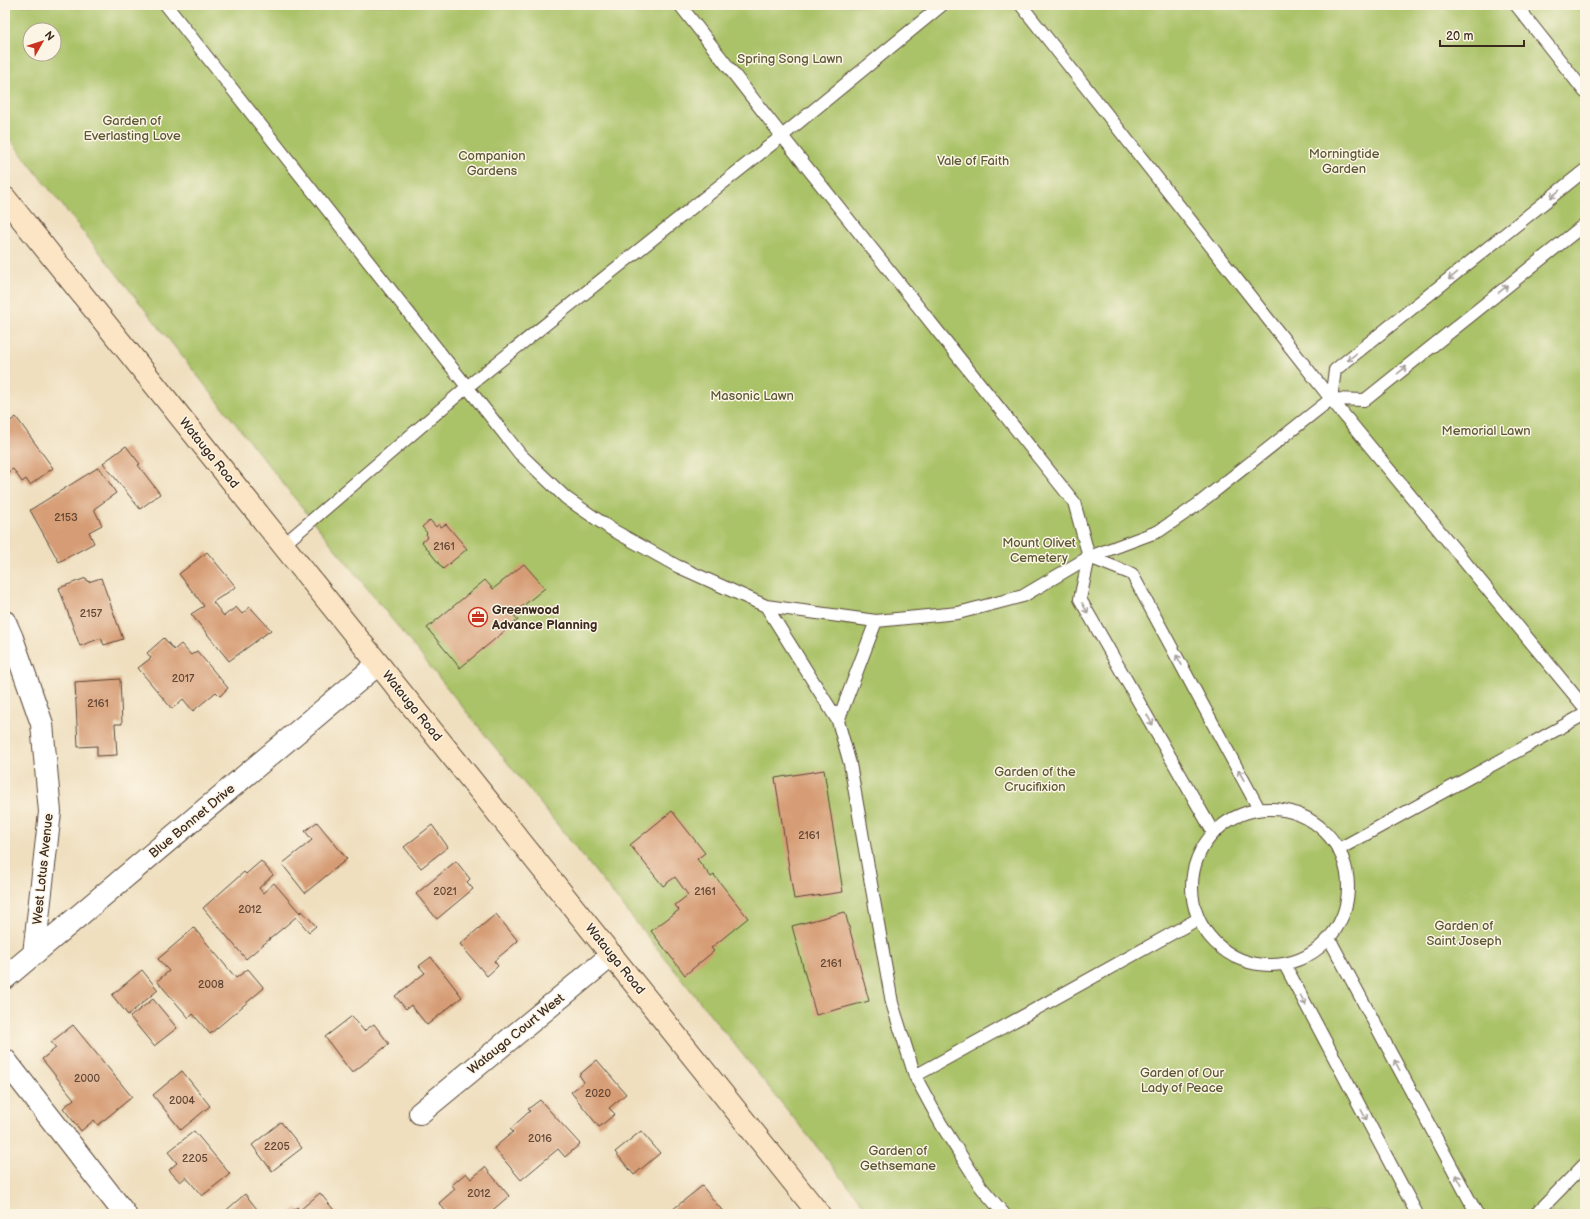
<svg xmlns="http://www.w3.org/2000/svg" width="1590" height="1219" font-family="'Balsamiq Sans',sans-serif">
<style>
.green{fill:#aac268;stroke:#727643;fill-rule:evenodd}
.building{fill:#d69c74}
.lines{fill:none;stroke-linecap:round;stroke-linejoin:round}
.lane-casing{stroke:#564536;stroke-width:14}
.street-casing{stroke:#564536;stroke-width:24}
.secondary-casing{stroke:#564536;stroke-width:24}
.lane{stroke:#fff;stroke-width:12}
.street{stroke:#fff;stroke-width:22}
.secondary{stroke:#fce5c4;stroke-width:22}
.oneway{stroke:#a79f9a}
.labels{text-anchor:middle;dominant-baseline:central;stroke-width:3;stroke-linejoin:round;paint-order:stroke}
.number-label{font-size:11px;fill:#624634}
.park-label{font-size:13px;fill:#5c5834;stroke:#fcf5e5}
.street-label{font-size:13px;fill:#3b2a1e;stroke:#fcf5e5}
.poi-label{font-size:13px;font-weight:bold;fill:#3b2a1e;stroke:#fcf5e5;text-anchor:start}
</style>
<rect width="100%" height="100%" fill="#fcf5e5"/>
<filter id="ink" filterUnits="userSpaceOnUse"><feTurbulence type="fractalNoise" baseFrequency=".025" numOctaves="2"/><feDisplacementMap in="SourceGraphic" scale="8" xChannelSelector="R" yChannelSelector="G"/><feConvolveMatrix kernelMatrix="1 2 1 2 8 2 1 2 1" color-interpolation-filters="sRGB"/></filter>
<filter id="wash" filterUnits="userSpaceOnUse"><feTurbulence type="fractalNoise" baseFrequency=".012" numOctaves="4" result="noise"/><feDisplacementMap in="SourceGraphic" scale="16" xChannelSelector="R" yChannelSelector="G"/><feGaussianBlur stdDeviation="0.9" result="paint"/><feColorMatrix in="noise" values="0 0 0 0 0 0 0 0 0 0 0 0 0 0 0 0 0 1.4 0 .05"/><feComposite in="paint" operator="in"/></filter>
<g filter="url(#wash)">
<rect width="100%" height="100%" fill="#efdfbf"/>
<path class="green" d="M5,5H1585V1214H871L312,520L5,133ZM30,30H54V54H30Z"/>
<g id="blocks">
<path class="building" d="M16,417L53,468L30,485L26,479L22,482L13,469L5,474V425Z
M126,446L140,464L138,465L160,494L140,509L103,463Z
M99,467L116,493L94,509L102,525L89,532L94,543L59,562L30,510Z
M430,520L436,527L439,524L441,527L446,524L467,549L443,569L422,542L428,537L426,534L427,533L422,527Z
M207,552L236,587L213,602L224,616L236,607L242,614L250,607L271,630L229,661L191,614L204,606L179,574Z
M524,564L545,588L513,614L518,620L460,668L427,628L485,580L493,589Z
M86,578L88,582L101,578L123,639L104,645L101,638L80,646L59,588Z
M164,638L174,650L181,644L191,655L197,651L228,688L220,696L216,692L193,711L183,699L172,709L138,668L151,658L147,653Z
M120,679L122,724H115L117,755L97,756V746L78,747L75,682Z
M824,770L843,892L794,899L775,778Z
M672,811L705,853L697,859L711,877L714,875L748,918L711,948L714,951L685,975L651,931L679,910L675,905L688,895L675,877L663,886L630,845Z
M317,822L347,859L305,893L282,864L312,840L305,831Z
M432,825L448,847L421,868L404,847Z
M261,861L273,875L259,888L263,893L274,883L300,913L302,911L316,926L309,932L296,917L246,959L203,908L244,872L246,874Z
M456,861L470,879L467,882L473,889L437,919L416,894Z
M845,912L869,1001L816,1015L792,926Z
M496,914L518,941L494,961L498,966L487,976L460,944Z
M194,928L236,978L248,969L264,988L210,1034L193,1014L189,1018L157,981L169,971L158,959Z
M431,957L462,997L427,1025L411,1005L406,1009L395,996L425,973L419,966Z
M142,970L158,990L128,1015L112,995Z
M153,999L177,1028L154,1046L130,1017Z
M352,1016L364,1031L374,1024L389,1044L352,1073L325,1037Z
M73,1025L132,1097L98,1125L94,1120L81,1131L63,1108L74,1099L42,1059L56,1048L51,1042Z
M597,1060L626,1094L609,1108L615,1114L599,1127L571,1092L584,1082L579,1075Z
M182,1071L210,1106L181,1130L153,1095Z
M540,1100L580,1144L565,1157L558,1149L521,1180L494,1148L513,1132L510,1129L530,1111L528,1109Z
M281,1122L302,1148L272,1171L252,1145Z
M194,1131L230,1174L202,1196L186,1177L180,1182L169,1170L177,1163L168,1152Z
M641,1131L660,1153L634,1175L615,1152Z
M485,1167L509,1196L488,1214H448L439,1203L455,1189L452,1185L466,1173L471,1179Z
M702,1186L725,1214H667Z
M320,1193L337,1214H289L297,1207L300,1210Z
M245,1194L261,1214H222Z"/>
</g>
</g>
<g filter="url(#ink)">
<use href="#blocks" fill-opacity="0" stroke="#564536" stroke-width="1"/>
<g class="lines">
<defs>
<path id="lane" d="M166,5L520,454L566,498L611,529L677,566L766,606L838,721L850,764L892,1003L915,1076L941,1124L981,1187L1004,1214
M680,5L782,136L1074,502L1089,557L1080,599L1213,832
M1021,5L1331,399L1585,708
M1516,5L1585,92
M1331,399L1335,370L1585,170
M283,545L467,387L782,136L942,5
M1089,557L1132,574L1259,809
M766,606L876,621L958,613L1023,596L1089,557L1159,531L1197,505L1331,399L1365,400L1585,224
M838,721L876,621
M1192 887a78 78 0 1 1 156 0a78 78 0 1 1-156 0Z
M1339,849L1585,714
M1330,940L1477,1214
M1285,965L1417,1214
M915,1076L1198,919
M1536,1214L1585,1164"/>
<path id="street" d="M5,622L12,638L42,724L50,812L34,954
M5,978L378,664
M5,1060L125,1214
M420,1113L612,955"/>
<path id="secondary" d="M5,198L819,1214"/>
</defs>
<use href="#lane" class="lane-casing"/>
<use href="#street" class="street-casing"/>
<use href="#secondary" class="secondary-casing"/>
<use href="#lane" class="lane"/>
<use href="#street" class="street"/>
<use href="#secondary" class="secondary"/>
</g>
<defs><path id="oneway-shaft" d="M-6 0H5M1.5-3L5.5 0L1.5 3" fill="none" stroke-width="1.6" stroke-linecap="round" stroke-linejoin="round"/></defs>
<g class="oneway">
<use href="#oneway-shaft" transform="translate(1555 194) rotate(141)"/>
<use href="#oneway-shaft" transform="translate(1453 276) rotate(141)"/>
<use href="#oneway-shaft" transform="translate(1503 289) rotate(-39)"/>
<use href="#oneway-shaft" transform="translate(1352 357) rotate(141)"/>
<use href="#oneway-shaft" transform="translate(1402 370) rotate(-39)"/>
<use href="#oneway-shaft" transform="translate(1085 608) rotate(60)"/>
<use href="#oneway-shaft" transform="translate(1179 660) rotate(-119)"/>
<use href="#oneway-shaft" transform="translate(1150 720) rotate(60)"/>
<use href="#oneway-shaft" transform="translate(1241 775) rotate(-119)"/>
<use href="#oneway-shaft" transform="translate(1303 1000) rotate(62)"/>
<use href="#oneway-shaft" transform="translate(1397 1065) rotate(-118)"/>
<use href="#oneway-shaft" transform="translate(1364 1115) rotate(62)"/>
<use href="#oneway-shaft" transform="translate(1459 1180) rotate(-118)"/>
</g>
</g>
<defs>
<symbol id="office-ring" viewBox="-11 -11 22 22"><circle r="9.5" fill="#fcf5e5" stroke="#c8321e" stroke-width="1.5"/><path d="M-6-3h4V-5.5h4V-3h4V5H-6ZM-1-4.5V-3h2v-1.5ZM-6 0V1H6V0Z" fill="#c8321e"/></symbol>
</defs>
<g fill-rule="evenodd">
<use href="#office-ring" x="467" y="606" width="22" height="22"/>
</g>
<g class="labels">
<g class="number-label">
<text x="66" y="517">2153</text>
<text x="444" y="546">2161</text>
<text x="91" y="613">2157</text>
<text x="183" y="678">2017</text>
<text x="98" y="703">2161</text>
<text x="809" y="835">2161</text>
<text x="445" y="891">2021</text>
<text x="705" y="891">2161</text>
<text x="250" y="909">2012</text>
<text x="831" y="963">2161</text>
<text x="211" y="984">2008</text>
<text x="87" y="1078">2000</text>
<text x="598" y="1093">2020</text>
<text x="182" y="1100">2004</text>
<text x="540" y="1138">2016</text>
<text x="277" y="1146">2205</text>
<text x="195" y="1158">2205</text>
<text x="479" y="1193">2012</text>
</g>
<g class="park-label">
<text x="790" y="59">Spring Song Lawn</text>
<text x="132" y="121">Garden of<tspan x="132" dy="15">Everlasting Love</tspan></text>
<text x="1344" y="154">Morningtide<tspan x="1344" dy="15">Garden</tspan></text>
<text x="492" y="156">Companion<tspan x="492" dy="15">Gardens</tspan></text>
<text x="973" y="161">Vale of Faith</text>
<text x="752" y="396">Masonic Lawn</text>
<text x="1486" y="431">Memorial Lawn</text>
<text x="1039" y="543">Mount Olivet<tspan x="1039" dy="15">Cemetery</tspan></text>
<text x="1035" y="772">Garden of the<tspan x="1035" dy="15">Crucifixion</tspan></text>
<text x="1464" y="926">Garden of<tspan x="1464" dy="15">Saint Joseph</tspan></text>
<text x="1182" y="1073">Garden of Our<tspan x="1182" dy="15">Lady of Peace</tspan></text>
<text x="898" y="1151">Garden of<tspan x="898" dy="15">Gethsemane</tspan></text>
</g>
<g class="street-label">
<text transform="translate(209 453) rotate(51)">Watauga Road</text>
<text transform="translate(412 706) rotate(51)">Watauga Road</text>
<text transform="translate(192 821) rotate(-40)">Blue Bonnet Drive</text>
<text transform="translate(43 869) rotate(-84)">West Lotus Avenue</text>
<text transform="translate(615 959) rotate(51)">Watauga Road</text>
<text transform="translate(516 1034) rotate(-39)">Watauga Court West</text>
</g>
<g class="poi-label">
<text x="492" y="610">Greenwood<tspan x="492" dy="15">Advance Planning</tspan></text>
</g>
</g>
<rect width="1590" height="1219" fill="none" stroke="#fcf5e5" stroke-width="20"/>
<g transform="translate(42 42) rotate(51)"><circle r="19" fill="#fcf5e5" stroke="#afa495"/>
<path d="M0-3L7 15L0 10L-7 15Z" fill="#c8321e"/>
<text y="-6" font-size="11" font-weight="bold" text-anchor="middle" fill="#3b2a1e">N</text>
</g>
<path d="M1440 40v6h84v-6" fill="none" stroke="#3b2a1e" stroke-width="2"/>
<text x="1446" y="40" font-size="12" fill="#3b2a1e" stroke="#fcf5e5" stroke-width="3" paint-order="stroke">20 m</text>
</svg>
